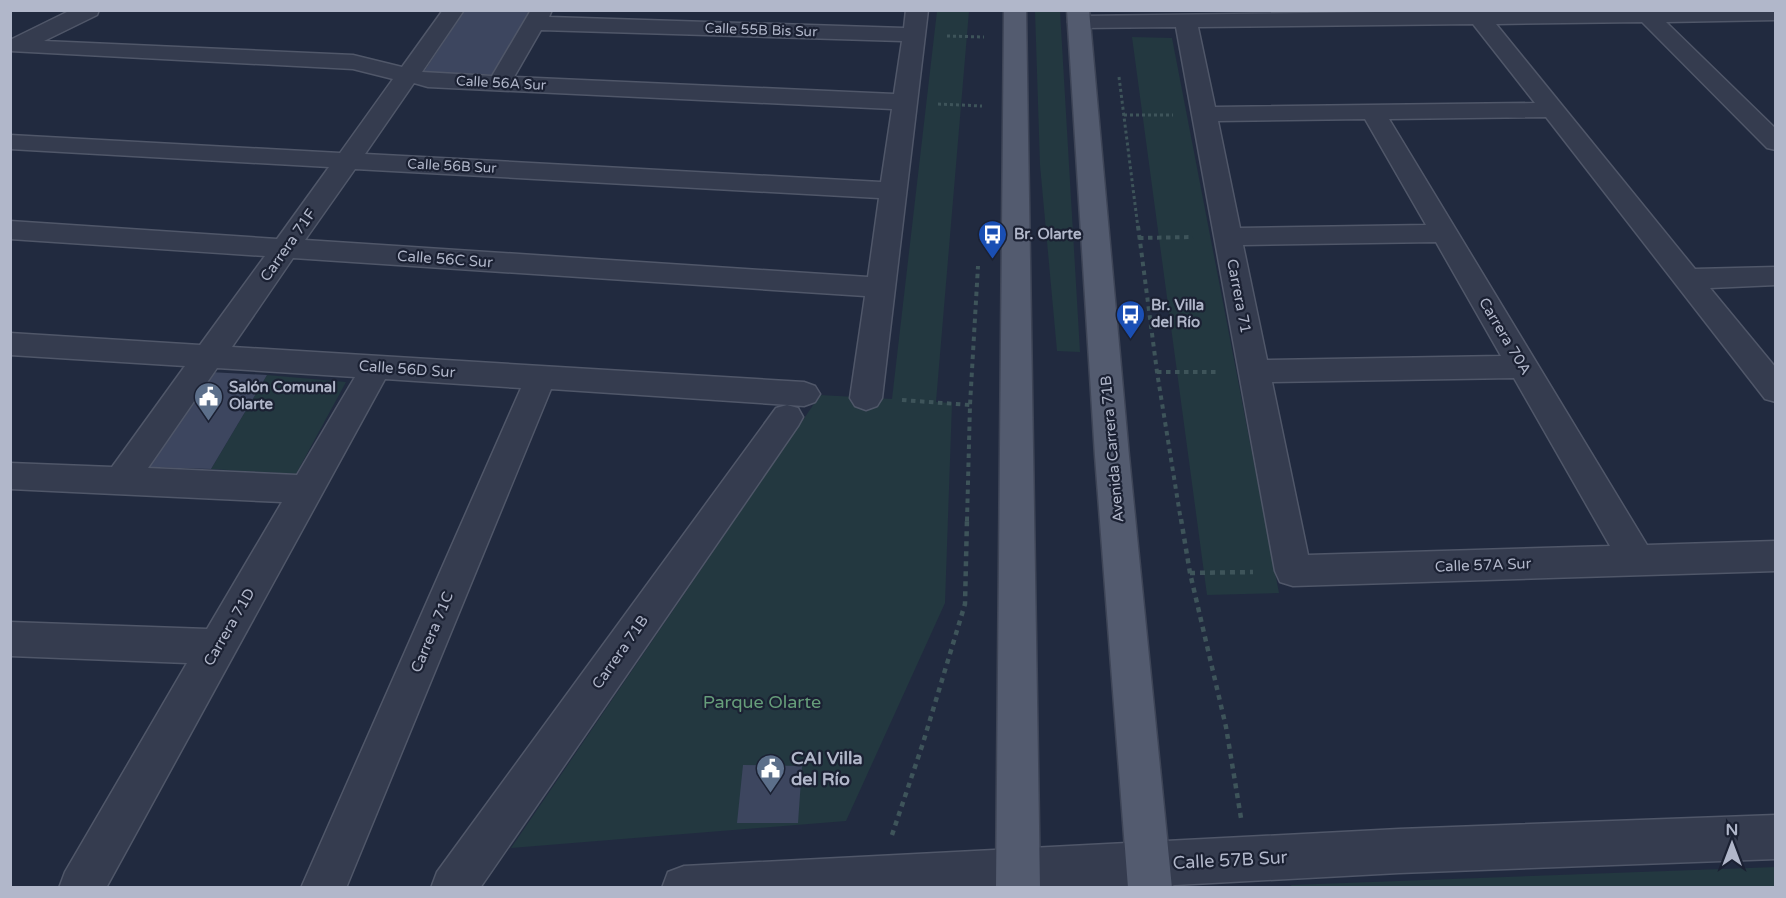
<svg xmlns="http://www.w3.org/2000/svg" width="1786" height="898" font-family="'Varela Round',sans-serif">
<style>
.green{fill:#233840}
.building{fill:#3d465f}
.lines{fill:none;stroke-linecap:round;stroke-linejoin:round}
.minor-casing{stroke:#505769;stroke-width:3}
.major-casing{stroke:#3e4557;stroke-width:3}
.path-far2{stroke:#3e545a;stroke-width:3;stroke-dasharray:3 3;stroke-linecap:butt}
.path-far1{stroke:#3e545a;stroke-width:4;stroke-dasharray:4.5 4.5;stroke-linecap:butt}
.path{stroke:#3e545a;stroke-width:4.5;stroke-dasharray:5 5;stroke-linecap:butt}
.minor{fill:#353c4f;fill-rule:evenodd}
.major{fill:#535b6f;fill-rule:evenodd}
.labels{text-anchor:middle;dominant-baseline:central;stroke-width:4.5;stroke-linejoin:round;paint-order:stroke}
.far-street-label{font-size:14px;fill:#b1b7ca;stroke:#1b2133}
.poi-label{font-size:15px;font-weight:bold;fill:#b1b7ca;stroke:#1b2133;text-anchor:start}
.street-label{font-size:15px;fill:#b1b7ca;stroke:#1b2133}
.near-park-label{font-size:18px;fill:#669d7a;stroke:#1b2133}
.near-poi-label{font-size:18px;font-weight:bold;fill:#b1b7ca;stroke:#1b2133;text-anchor:start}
.near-street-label{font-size:18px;fill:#b1b7ca;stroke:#1b2133}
</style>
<rect width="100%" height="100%" fill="#212a3f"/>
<path class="green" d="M937,11H969L936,402L952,403L945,603L846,821L511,848L820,395L892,399Z
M1035,11H1060L1080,352L1057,351L1040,165Z
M1132,37L1172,38L1279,593L1207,595Z
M267,375L346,382L296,474L211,469Z
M1776,867L1775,888H1292L1291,885Z"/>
<path class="building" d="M465,10H533L495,75L423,73Z
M209,372L267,375L211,469L145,467Z
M743,765L802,766L798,823H737Z"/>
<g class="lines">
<defs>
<path id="minor" d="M71,10H99L97,15L44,41L353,55L402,67L443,10H464L422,72L492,76L531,10H552L549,17L904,28L906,10H928L882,398L877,406L866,410L855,406L850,398L865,296L293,258L232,347L804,382L815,386L820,394L815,402L804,406L551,389L346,888H301L521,388L385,379L106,888H59L65,872L187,663L10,656V622L207,629L282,502L10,489V463L112,467L185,366L10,355V333L200,345L265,256L10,239V221L277,239L329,167L10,149V135L340,153L393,79L353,69L10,51L12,39ZM541,30L902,41L894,94L514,77ZM414,83L428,87L892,109L881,182L365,154ZM355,169L879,198L868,277L305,240ZM217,368L355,377L297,475L148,468Z
M1521,10H1776V20L1666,22L1776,129V150L1767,148L1642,22L1496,24L1695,269L1776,267V285L1710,288L1776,368V402L1765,399L1546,117L1389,119L1647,545L1776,541V571L1293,586L1280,582L1275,571L1176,27L1079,28L1071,27L1068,22L1071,17L1079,16ZM1473,24L1535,103L1215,107L1198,27ZM1365,119L1426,225L1240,228L1218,121ZM1436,242L1501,356L1267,360L1243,245ZM1514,378L1610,546L1308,555L1272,382Z
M787,405L798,408L803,417L798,426L480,888H431L437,872L776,408Z
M1776,815V859L1399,873L1120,888H662L668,872L684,866L1399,829Z"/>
<path id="major" d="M1004,10H1026L1040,888H996Z
M1067,10H1089L1129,456L1172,888H1128L1095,456Z"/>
</defs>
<use href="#minor" class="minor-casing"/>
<use href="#major" class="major-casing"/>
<path class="path-far2" d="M947,36L984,37
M1119,77L1138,228
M938,104L982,106
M1124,115H1173"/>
<path class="path-far1" d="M1138,226L1157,372L1181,521
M1139,238L1193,237
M1157,372H1217
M902,400L970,405
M967,521L970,405L978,266"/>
<path class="path" d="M1181,519L1190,573L1226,727L1241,818
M1190,573L1253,572
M892,835L923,743L965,604L967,519"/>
<use href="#minor" class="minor"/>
<use href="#major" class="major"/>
</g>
<defs>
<symbol id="bus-pin" viewBox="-11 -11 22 30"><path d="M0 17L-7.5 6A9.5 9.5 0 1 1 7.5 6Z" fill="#1a4fb4" stroke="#1b2133"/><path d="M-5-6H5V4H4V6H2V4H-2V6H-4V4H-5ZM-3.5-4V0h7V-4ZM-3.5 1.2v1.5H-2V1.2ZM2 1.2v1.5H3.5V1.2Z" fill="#fff"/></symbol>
<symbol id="civic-pin" viewBox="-11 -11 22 30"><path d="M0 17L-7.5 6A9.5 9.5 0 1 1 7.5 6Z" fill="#5c6f8a" stroke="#1b2133"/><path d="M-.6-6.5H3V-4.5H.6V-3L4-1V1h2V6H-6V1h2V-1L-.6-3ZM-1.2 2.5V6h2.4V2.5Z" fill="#fff"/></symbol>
</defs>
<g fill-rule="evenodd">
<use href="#bus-pin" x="976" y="218" width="33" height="45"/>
<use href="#bus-pin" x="1114" y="298" width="33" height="45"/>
<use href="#civic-pin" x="192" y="380" width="33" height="45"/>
<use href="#civic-pin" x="754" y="752" width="33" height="45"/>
</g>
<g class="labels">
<g class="far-street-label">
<text transform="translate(761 30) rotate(2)">Calle 55B Bis Sur</text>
<text transform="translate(501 83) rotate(3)">Calle 56A Sur</text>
<text transform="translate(452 166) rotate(3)">Calle 56B Sur</text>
</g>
<g class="poi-label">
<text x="1014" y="234">Br. Olarte</text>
<text x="1151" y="305">Br. Villa<tspan x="1151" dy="17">del Río</tspan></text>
<text x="229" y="387">Salón Comunal<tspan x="229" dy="17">Olarte</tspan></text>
</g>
<g class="street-label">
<text transform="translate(288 245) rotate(-55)">Carrera 71F</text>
<text transform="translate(445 259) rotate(4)">Calle 56C Sur</text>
<text transform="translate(1239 296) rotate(79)">Carrera 71</text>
<text transform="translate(1505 336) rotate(59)">Carrera 70A</text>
<text transform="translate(407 369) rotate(4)">Calle 56D Sur</text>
<text transform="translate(1112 449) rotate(-95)">Avenida Carrera 71B</text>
<text transform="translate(1483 565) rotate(-2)">Calle 57A Sur</text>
<text transform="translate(229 627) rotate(-60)">Carrera 71D</text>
<text transform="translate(432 632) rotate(-67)">Carrera 71C</text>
<text transform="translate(620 652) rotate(-55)">Carrera 71B</text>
</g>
<g class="near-park-label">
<text x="762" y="702">Parque Olarte</text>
</g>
<g class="near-poi-label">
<text x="791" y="758">CAI Villa<tspan x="791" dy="21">del Río</tspan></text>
</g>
<g class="near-street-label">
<text transform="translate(1230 860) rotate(-3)">Calle 57B Sur</text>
</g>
</g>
<rect width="1786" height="898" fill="none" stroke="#b1b7ca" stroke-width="24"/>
<g transform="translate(1732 844)" stroke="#1b2133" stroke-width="4.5" paint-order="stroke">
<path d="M0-4.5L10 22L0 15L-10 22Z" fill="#b1b7ca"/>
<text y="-9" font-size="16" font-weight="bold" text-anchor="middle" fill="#b1b7ca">N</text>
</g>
</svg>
